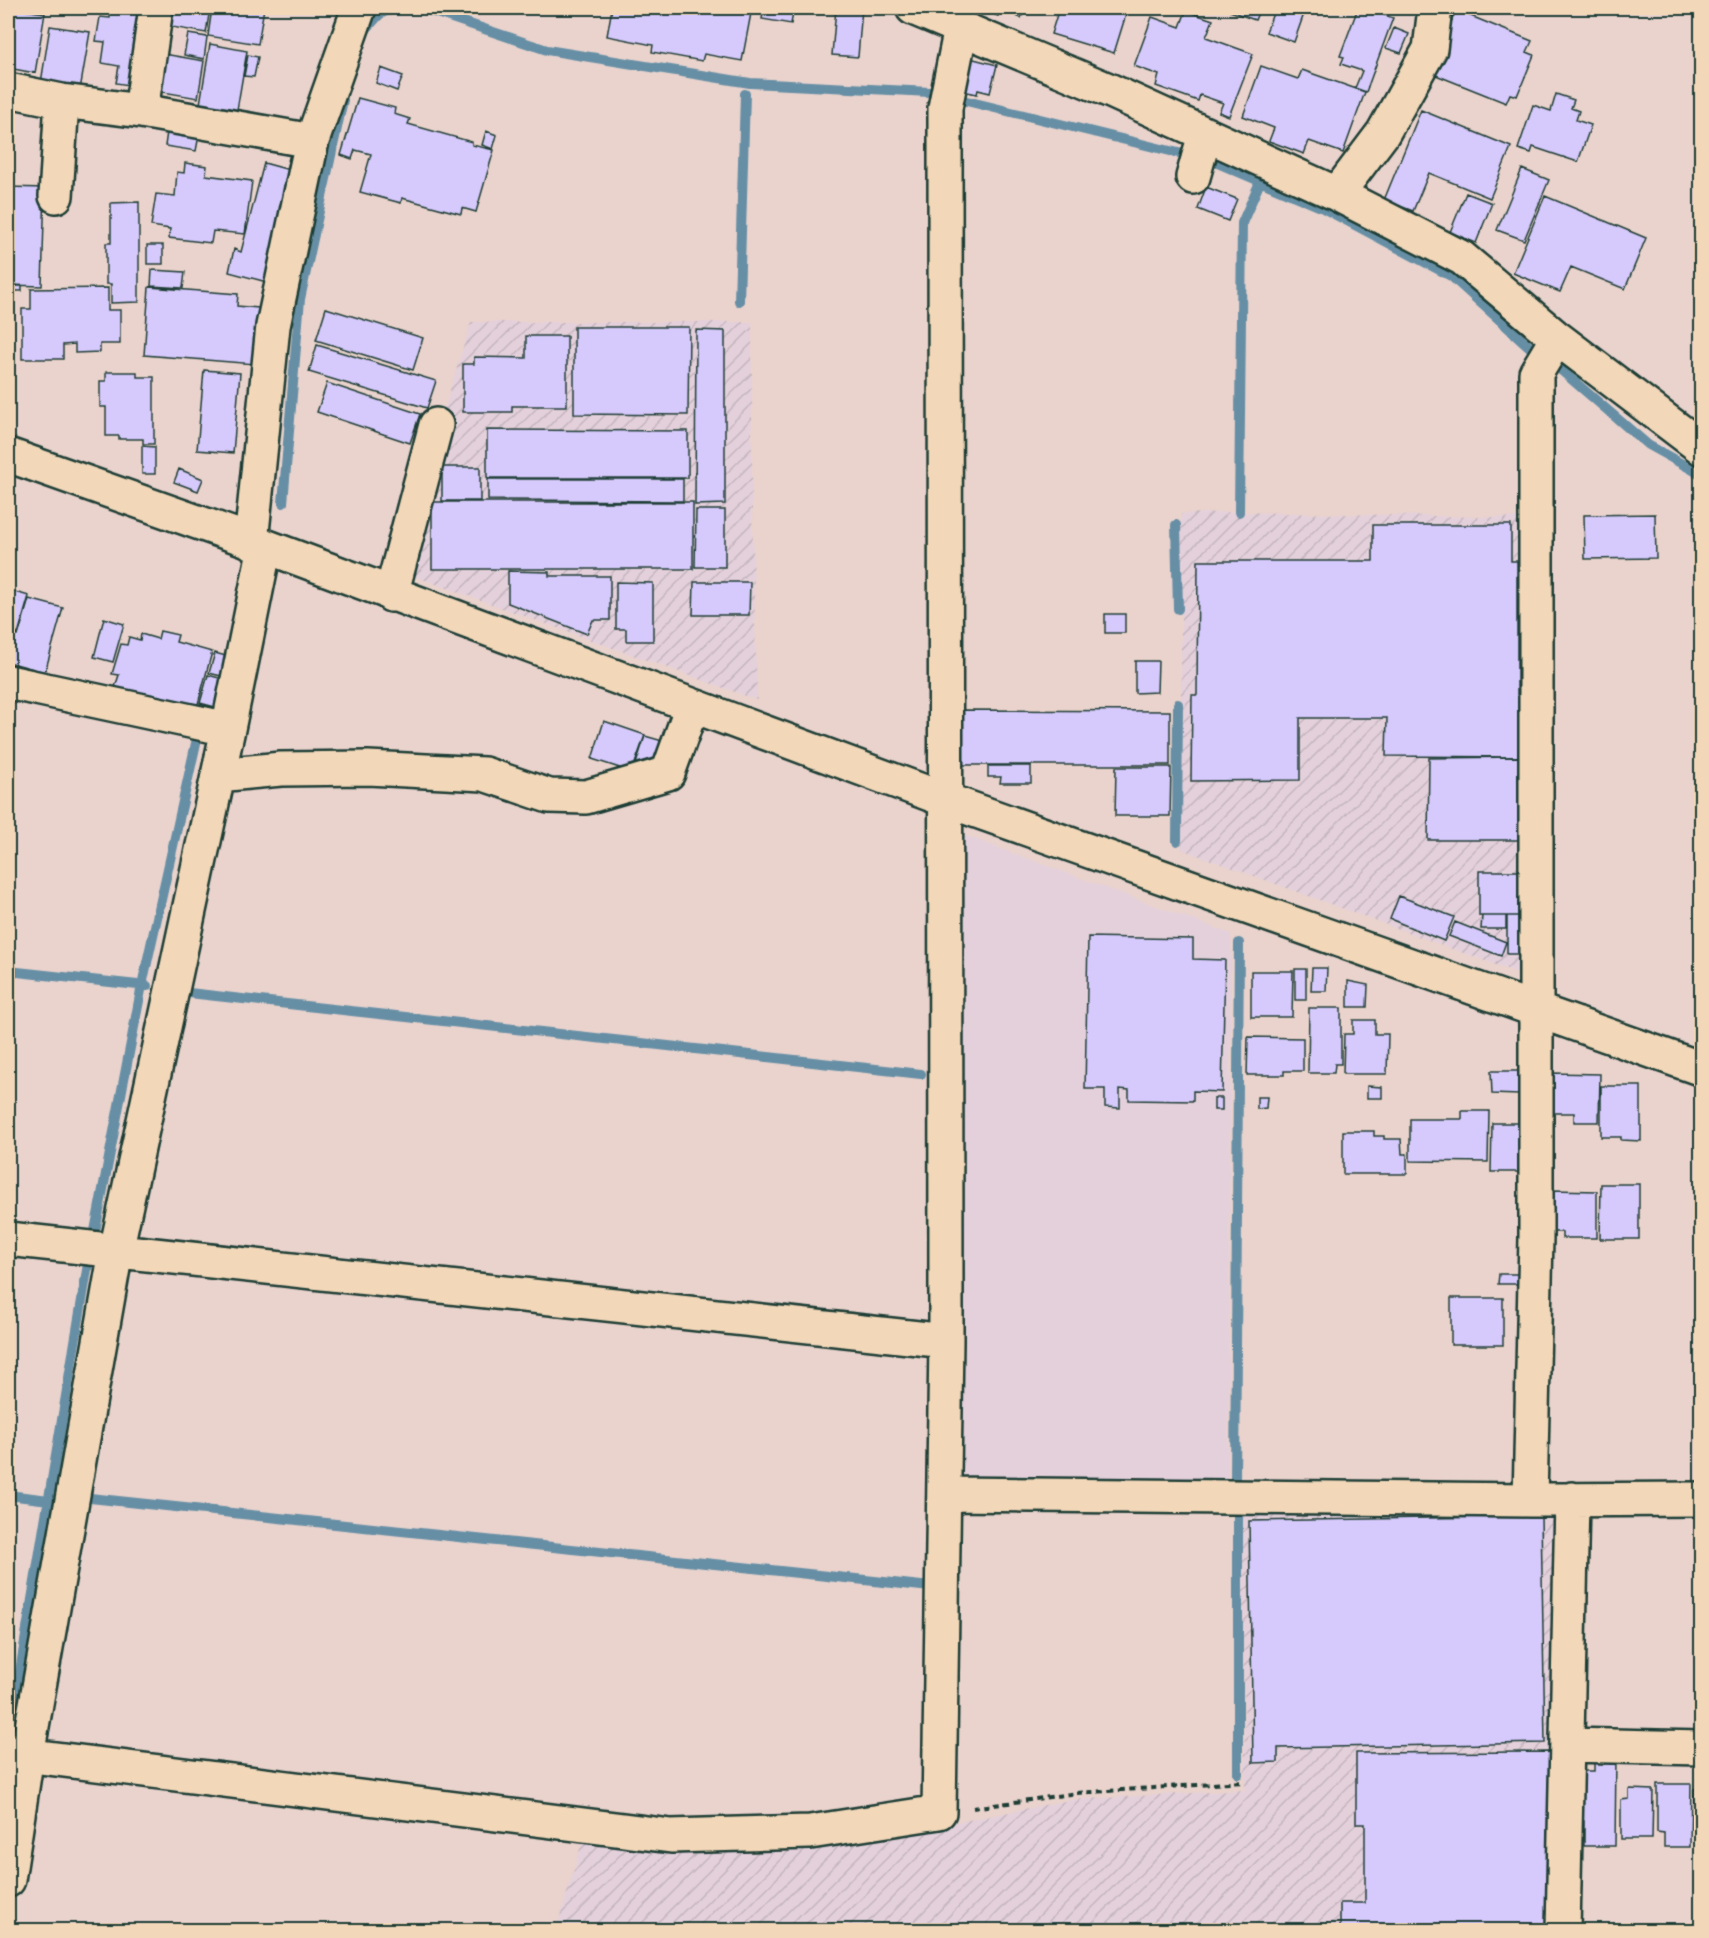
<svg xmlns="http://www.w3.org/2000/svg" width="1709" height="1938" font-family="Caveat,sans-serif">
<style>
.built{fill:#e4d0db}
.industrial{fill:url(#industrial-furrows)}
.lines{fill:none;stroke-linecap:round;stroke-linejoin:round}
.stream{stroke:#668fa5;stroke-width:10}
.building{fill:#d6c9fb;stroke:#1f3d34;stroke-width:1.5}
.minor-casing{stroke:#1f3d34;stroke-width:38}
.path{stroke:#1f3d34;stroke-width:4;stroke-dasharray:6 4.5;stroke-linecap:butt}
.minor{stroke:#f2d7b9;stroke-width:33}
</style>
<defs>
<pattern id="industrial-furrows" width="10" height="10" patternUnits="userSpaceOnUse" patternTransform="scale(1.5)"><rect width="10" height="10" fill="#e4d0db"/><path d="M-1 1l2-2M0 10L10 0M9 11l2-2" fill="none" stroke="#c3b4bd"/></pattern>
</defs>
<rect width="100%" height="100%" fill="#ead3cd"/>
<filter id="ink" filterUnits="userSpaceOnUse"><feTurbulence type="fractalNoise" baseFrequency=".0167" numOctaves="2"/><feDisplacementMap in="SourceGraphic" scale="12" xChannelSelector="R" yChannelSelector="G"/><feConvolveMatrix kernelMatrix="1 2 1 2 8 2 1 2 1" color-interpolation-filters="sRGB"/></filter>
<g filter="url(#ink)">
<path class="built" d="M958,833L1231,934L1228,1483H958Z"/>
<path class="industrial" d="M471,322H752V511L757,700L408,574L442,416Z
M1232,512L1532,518L1526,976L1181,849V514Z
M1242,1508L1562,1509L1558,1930H556L585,1832L923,1829L1070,1800L1245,1790Z"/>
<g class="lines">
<path class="stream" d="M381,8L386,11L402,8
M422,8L547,50L750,83L930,92L1215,162L1323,208L1451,276L1533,350L1562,371L1648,445L1702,475
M362,34L379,15L386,11
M739,301L745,94
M283,503L300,299L343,100
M1239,512L1242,223L1260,182
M1176,525L1178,609
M1177,841L1178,704
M8,971L147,986
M189,993L921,1074
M95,1231L142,985L196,743
M1235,1484L1239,943
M8,1495L49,1500
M90,1498L931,1587
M9,1737L88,1264
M1238,1774V1510"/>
</g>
<path class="building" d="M8,8L45,13L35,73L8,68Z
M111,8H148L135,86L116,83L119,66L102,63L105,42L96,41L100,17L110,18Z
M170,8H210L206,33L166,26Z
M212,8H264L258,44L208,36Z
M612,8H752L742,61L704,54L702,61L652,52L653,45L607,36Z
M764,8H794L791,24L762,19Z
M836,8H862L858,57L832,55Z
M976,8H1001L998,16Z
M1016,8H1025L1021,18L1014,15Z
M1059,8H1128L1114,53L1051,34Z
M1232,8H1260L1255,20L1230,11Z
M1275,8H1306L1294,42L1266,32Z
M1358,8H1366L1393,18L1366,92L1355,88L1362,71L1341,64L1344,57L1340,56Z
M1456,10L1532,41L1527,52L1534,55L1517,96L1510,94L1506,103L1431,73Z
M1186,11L1213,20L1206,37L1253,54L1229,116L1219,112L1223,103L1200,95L1198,101L1156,86L1159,75L1134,66L1152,17L1180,27Z
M50,26L90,32L80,90L41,83Z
M1394,28L1409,34L1401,53L1386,48Z
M188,34L207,37L204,59L184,55Z
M210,44L247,51L237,110L200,104Z
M164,54L204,61L198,98L157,91Z
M248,55L258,57L254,77L244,76Z
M966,57L997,65L990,93L978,90L977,94L958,90Z
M1261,66L1298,79L1302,70L1365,92L1343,153L1309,141L1304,154L1269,141L1274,128L1243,116Z
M381,68L403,76L397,91L376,83Z
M1556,94L1574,100L1571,108L1579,111L1576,120L1591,125L1578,162L1533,147L1531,153L1518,149L1533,105L1551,111Z
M358,98L395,108L394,114L410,119L408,124L472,142V145L494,150L476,212L462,208L461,214L402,198L401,203L360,192L371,154L355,150L352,159L341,155Z
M8,102H12L9,143H8Z
M1421,110L1511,147L1490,198L1429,173L1413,211L1384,200Z
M168,125L200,130L196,151L165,146Z
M486,131L497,135L493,149L482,145Z
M291,150L300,152L267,282L229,272L234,249L241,252L264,163L286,169Z
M185,163L207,166L206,175L252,181L245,234L213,231L211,243L169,238L170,229L151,226L156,194L175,196L177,172L184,173Z
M1522,169L1549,180L1524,240L1497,230Z
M8,187L45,188L42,286L8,285Z
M1206,187L1237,199L1228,221L1198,209Z
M1466,193L1492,203L1476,243L1450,232Z
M1545,196L1646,238L1625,289L1571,267L1560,292L1513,273Z
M139,202V302L111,303V284H106V243H111V203Z
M147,245H163V264H147Z
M152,270L185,272L183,288L151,286Z
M8,286H22V291H8Z
M149,287L238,294L237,306L259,308L255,364L144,355Z
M108,288V310H120V344H100V352L75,353V344L63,345V359H22V309H31V289Z
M326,308L423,338L413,370L316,340Z
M574,327H689L688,415L574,414Z
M696,330L725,331V504L695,505Z
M526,336H567V406H512V412H463V364H474V357L526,358Z
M317,345L436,381L427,408L309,372Z
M204,370L240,373L233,453L197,450Z
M106,372H137V377H154V444H143V439H119V436H106V407H100V381H106Z
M327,383L420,414L410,443L317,412Z
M487,430L688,431V478H487Z
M142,446L155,447V474H142Z
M442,467H480V501H442Z
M179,469L203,479L198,491L174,482Z
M488,479H683V501L488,500Z
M432,502H693V569H432Z
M696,510H725V567H695Z
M1655,514L1656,558L1585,559L1584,515Z
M1373,525H1511V561H1517V695H1522L1521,757L1386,756L1387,718H1300V780L1191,781L1192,695H1197L1198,561H1373Z
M508,571L549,572V576H610V620H593L587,634L508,603Z
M616,582L653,583V641H626V629H616Z
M694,582H750L749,615H693Z
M8,590L29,596L18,634L8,631Z
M29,599L63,608L45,672L8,662V633L18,636Z
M1105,614H1125V633H1105Z
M104,618L124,624L113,662L94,657Z
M160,631L178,635L176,642L212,652L195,715L153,697L115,687L119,675L112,674L121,644L127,645L129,637L140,640L141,634L158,639Z
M215,653L226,656L221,676L209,673Z
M1135,661H1158L1157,692L1135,693Z
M208,675L223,679L215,707L200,703Z
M960,710L1170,711V765H960Z
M604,721L645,735L632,772L592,759Z
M645,736L666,742L658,766L634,770Z
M1522,757L1521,840H1428L1429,758Z
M988,766H1031V783H1000L1001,777H988Z
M1116,767H1171L1170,816H1115Z
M1479,871H1525V916H1479Z
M1399,896L1454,917L1444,941L1390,919Z
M1482,916H1506V929H1481Z
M1507,916H1525V954H1507Z
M1455,922L1506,942L1501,956L1449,936Z
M1088,937L1193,939V959L1225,960L1222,1092L1193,1091V1101L1129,1100V1090L1120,1089V1108L1105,1107V1089H1085Z
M1312,968H1327L1326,991H1311Z
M1295,969H1306V1000H1295Z
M1251,971H1293L1292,1017H1251Z
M1348,981L1368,985L1367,1007H1348Z
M1309,1008H1341V1064H1335L1334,1073H1308Z
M1353,1020H1375V1034H1388L1387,1074H1343L1344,1034H1353Z
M1248,1037L1303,1038V1071H1284V1075H1247Z
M1491,1071H1519V1095L1492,1094Z
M1551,1073L1600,1074L1599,1122H1574V1113H1551Z
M1367,1086L1382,1087V1098H1367Z
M1601,1086H1641V1141L1621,1140V1137H1601Z
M1257,1097H1267L1266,1108L1257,1109Z
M1214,1098H1222V1110H1214Z
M1462,1111H1489L1488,1162L1410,1161V1119H1462Z
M1492,1123H1526L1525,1172H1491Z
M1343,1131H1374V1136H1384V1139H1401L1402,1154H1407V1174H1343Z
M1601,1184H1639V1239H1600Z
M1552,1190L1597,1191V1238H1562V1232H1552Z
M1499,1274H1519V1284H1498Z
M1451,1298H1503V1345H1451Z
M1541,1516L1545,1743L1278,1748V1762L1253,1763L1249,1521Z
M1550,1752L1551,1930H1340V1903H1365V1824H1356V1753Z
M1594,1757H1616L1615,1846H1584V1821H1580V1771H1594Z
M1657,1784H1691L1690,1847H1664V1833L1657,1832Z
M1629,1789L1653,1790L1652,1839H1621V1800L1629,1799Z
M1694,1789H1702V1843H1698V1805H1694Z"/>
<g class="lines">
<defs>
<path id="minor" d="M913,8L1111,91L1337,194L1462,258L1557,338L1702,448
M8,90L62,101L141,111L312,141
M141,111L156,8
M1193,177L1205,134
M1337,194L1383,133L1430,49L1435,8
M56,196L62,101
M8,455L265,546L946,800L1702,1069
M251,542L273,326L312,141L359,8
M391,595L436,425
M8,682L228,729
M218,775L281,769L368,768L484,774L549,796L586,797L668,773L692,706
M8,1239L946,1341
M946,1494L1530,1500L1702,1499
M1530,1500L1536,1237V373L1557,338
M1567,1745L1702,1748
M8,1753L671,1836L810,1832L939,1812L946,1341L945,108L961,28
M8,1880L27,1755L116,1251L228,729L265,546
M1563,1930L1572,1499"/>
</defs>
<use href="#minor" class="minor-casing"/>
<path class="path" d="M973,1808L1077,1793L1243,1782"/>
<use href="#minor" class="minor"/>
</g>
</g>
<rect width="1709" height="1938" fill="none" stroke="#f2d7b9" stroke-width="30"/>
<rect x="15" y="15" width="1679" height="1908" fill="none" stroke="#1f3d34" stroke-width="2" filter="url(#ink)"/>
</svg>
